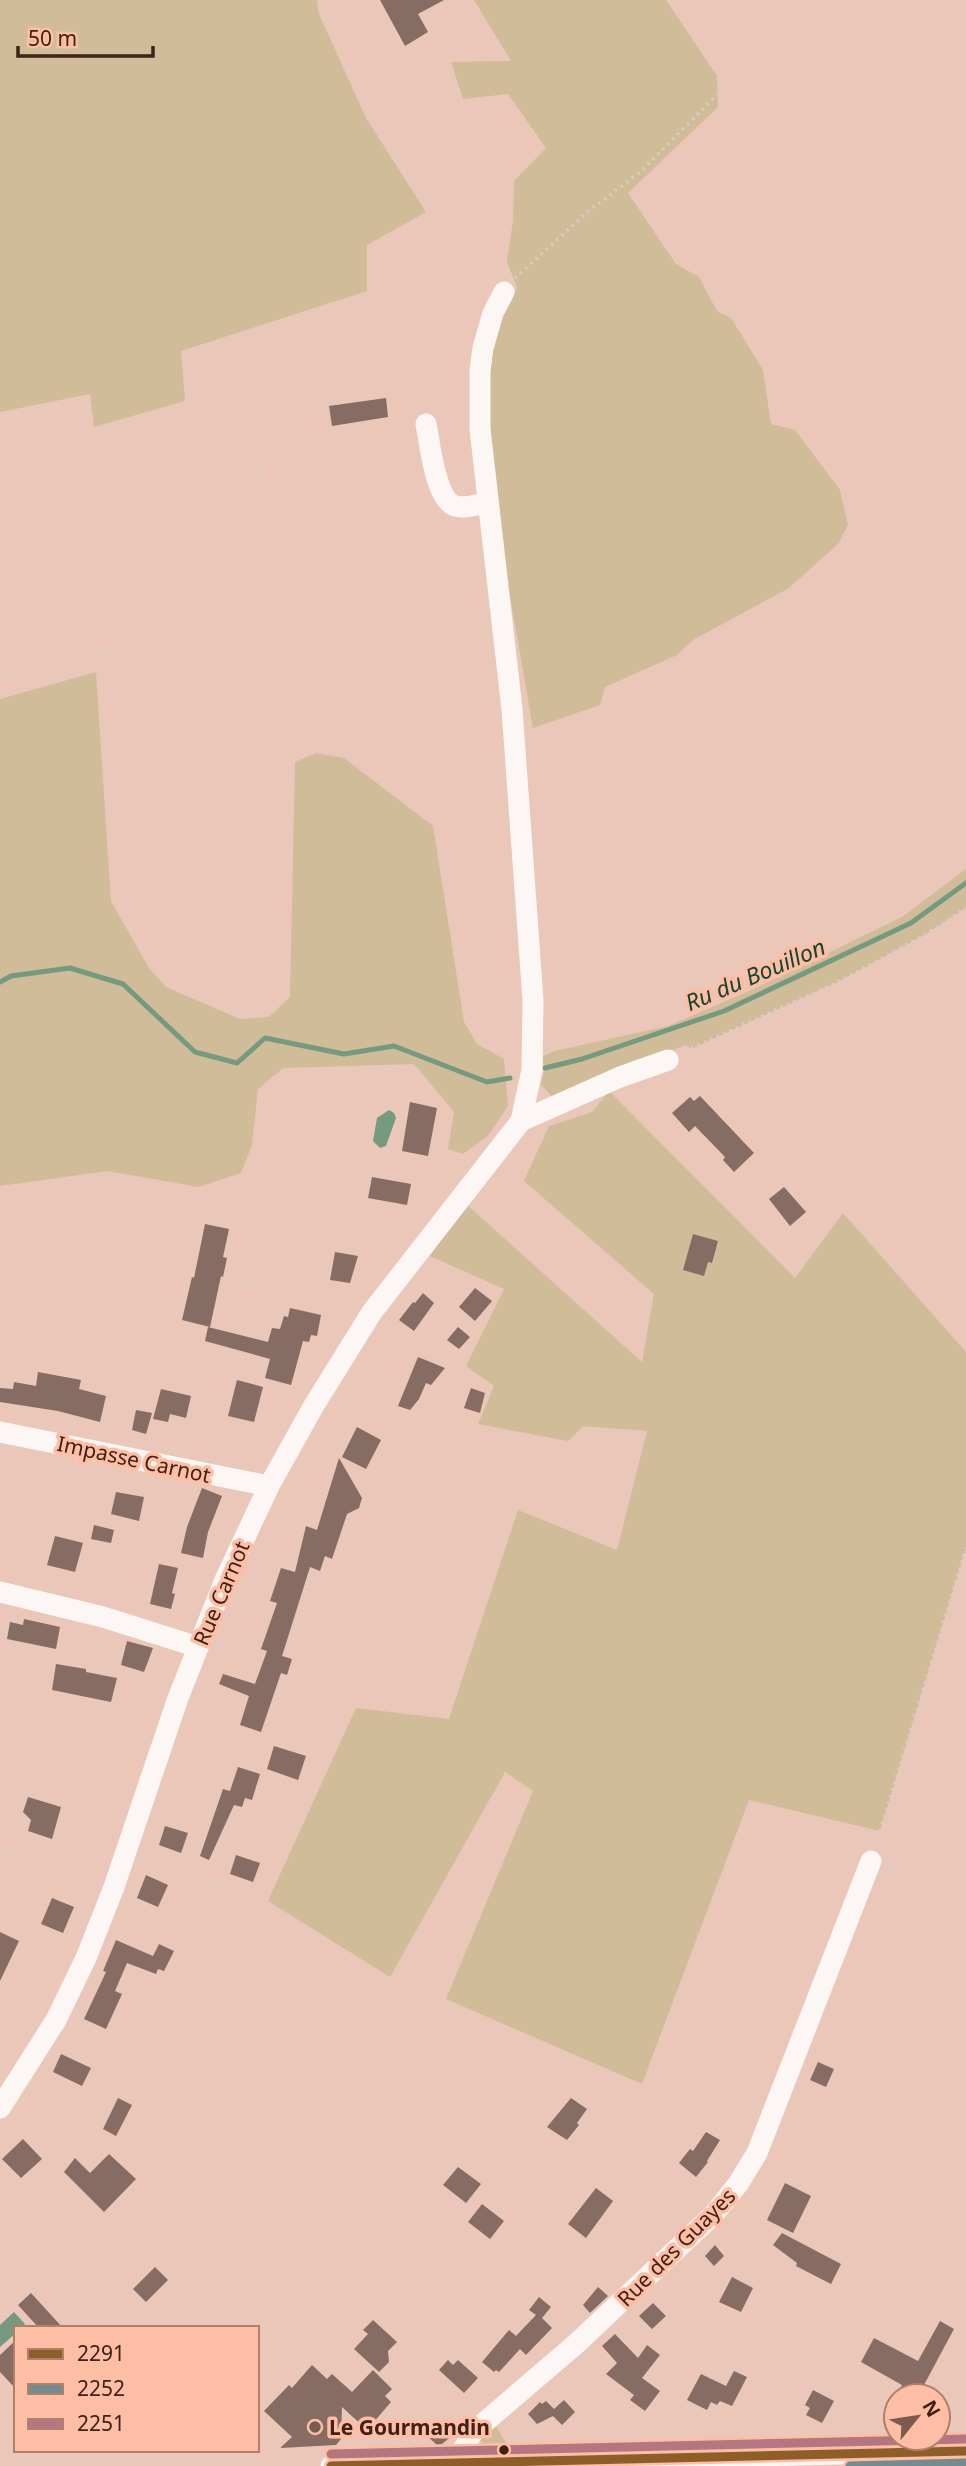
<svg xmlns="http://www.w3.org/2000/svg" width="966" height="2466" font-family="'Noto Sans',sans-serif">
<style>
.green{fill:#d0bc99}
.water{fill:#769a80}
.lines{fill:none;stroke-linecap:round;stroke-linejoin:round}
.stream{stroke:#769a80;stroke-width:5}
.building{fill:#866c62}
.path{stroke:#d9cec9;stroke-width:3.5;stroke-dasharray:2 5;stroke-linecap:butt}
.minor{stroke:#fcf7f4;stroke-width:21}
.bus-1-casing{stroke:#febea5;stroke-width:14}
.bus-2-casing{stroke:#febea5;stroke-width:14}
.bus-3-casing{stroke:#febea5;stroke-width:14}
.bus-1{stroke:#8d5e2a;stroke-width:9}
.bus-2{stroke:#748c90;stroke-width:9}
.bus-3{stroke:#b47680;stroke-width:9}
.poi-dot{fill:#7b5b4e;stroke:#febea5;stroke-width:2.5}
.bus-dot{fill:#3f2115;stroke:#febea5;stroke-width:2.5}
.labels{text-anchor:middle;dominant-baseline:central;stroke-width:7;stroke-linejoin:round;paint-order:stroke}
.street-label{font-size:21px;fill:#3f2115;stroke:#febea5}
.poi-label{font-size:21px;font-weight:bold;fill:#3f2115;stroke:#febea5;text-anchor:start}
.water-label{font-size:23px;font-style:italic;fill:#114731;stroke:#febea5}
</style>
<rect width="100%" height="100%" fill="#eac7b9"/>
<path class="green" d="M0,0H317L319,14L366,118L426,212L367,245V291L181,351L185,401L94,427L90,394L0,412Z
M474,0H666L717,76L718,107L628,193L676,264L699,277L717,311L731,318L763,370L771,424L795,430L840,490L848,525L838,544L789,588L693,640L677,655L605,687L600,705L533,728L498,528L485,380L496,325L517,288L507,261L513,221L514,181L546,148L508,94L463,99L451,62L511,61Z
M96,672L111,901L149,968L166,987L240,1019L269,1017L290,997L295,762L316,753L344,758L433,826L464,1022L477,1044L504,1059L508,1106L488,1136L463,1154L448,1149L454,1112L414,1064L283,1068L258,1089L252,1145L241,1173L198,1187L108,1171L0,1186V699Z
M966,869V908L926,934L842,980L691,1049L686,1045L554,1098L541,1085L545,1068L542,1057L555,1051L668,1026L749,991L902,917Z
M609,1091L795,1278L843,1213L966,1352V1548L880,1831L749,1800L642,2084L446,1999L533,1791L505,1772L390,1977L268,1901L356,1708L449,1719L518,1510L617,1550L647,1431L583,1426L568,1441L478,1424L494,1386L466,1366L504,1289L430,1256L465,1203L642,1362L654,1294L524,1181L549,1126L592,1112Z
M494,2423L506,2443L484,2445L478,2438Z"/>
<path class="water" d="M389,1110L394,1113L396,1118L386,1146L380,1148L373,1141L377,1118Z
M14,2312L25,2324L21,2328H16V2333L0,2347V2325Z"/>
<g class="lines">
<path class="stream" d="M0,982L11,976L70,968L123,984L195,1052L237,1063L265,1038L344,1054L394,1046L487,1082L510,1078
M545,1068L582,1059L724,1011L911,923L966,883"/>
</g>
<path class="building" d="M380,0H444L418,14L428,32L405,46Z
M386,398L388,417L332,426L329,406Z
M700,1096L754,1153L734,1172L723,1160L725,1157L695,1126L689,1132L672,1113L690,1097L694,1101Z
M410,1102L437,1108L428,1156L402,1151Z
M372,1177L411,1184L407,1205L368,1198Z
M784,1187L806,1212L790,1226L769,1199Z
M205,1224L229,1229L223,1257L227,1258L223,1277L221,1276L210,1327L182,1320L192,1277L194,1278Z
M693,1234L718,1241L712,1263L708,1262L704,1276L683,1270Z
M335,1252L358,1256L350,1283L330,1280Z
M475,1288L492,1301L475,1321L459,1307Z
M423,1293L434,1303L414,1331L399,1320L413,1302L415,1303Z
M290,1308L321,1315L317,1336L311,1335L309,1342L303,1341L291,1385L265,1378L270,1359L205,1341L208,1327L268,1342L272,1328L280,1329L284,1316L288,1317Z
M458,1327L470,1337L459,1349L447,1340Z
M418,1357L445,1368L431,1385L426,1383L419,1399L410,1410L398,1406Z
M38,1372L81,1380L79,1389L106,1396L100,1422L58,1411L0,1402V1388L13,1389L14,1382L36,1386Z
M237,1380L263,1387L254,1422L228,1416Z
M471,1388L485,1393L480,1413L464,1408Z
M161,1389L191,1396L186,1418L170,1414L168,1422L153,1419Z
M136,1410L152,1413L146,1434L132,1430Z
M357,1427L381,1440L366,1469L342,1457Z
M339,1458L362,1498L359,1508L347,1514L332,1559L325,1556L320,1571L310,1567L282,1656L292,1659L287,1675L281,1673L261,1732L240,1725L249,1696L219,1684L223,1674L255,1684L267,1651L261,1649L277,1603L270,1601L281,1568L295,1572L306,1526L317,1530Z
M202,1488L222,1496L208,1532L203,1558L181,1553L187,1527Z
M116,1492L144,1497L139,1521L111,1514Z
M94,1525L114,1530L111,1543L91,1539Z
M55,1536L83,1543L75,1572L47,1565Z
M159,1564L178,1568L172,1593L175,1594L171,1609L150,1604Z
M24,1619L60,1627L56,1649L7,1639L10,1622L23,1625Z
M127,1641L153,1648L144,1672L121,1665Z
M56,1664L86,1669V1672L117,1678L111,1702L52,1690Z
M274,1746L306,1756L298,1780L267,1769Z
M238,1767L260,1774L252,1800L245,1798L242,1807L234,1805L209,1860L200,1856L223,1789L230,1791Z
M28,1797L61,1807L52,1839L28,1831L31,1820L23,1812Z
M165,1826L188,1833L181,1853L159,1845Z
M236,1855L260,1863L253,1882L230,1874Z
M146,1875L168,1885L158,1907L137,1898Z
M52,1898L74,1907L63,1933L41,1924Z
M0,1932L19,1941L0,1981Z
M116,1940L153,1956L159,1944L174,1951L164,1971L158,1969L156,1974L127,1963L115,1991L122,1994L106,2029L84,2019L106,1972L103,1971Z
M61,2054L91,2068L82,2086L53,2072Z
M818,2062L834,2069L826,2087L810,2080Z
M118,2098L132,2105L116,2136L103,2129Z
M571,2098L587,2109L577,2123L579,2125L567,2140L547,2127Z
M706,2132L720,2140L707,2161L708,2162L696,2177L679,2163L690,2149L693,2151Z
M23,2139L42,2159L21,2178L2,2159Z
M109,2154L136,2179L104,2212L64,2172L75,2158L90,2173Z
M458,2167L481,2184L466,2203L443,2185Z
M785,2183L811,2196L793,2233L767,2220Z
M596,2188L613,2201L586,2238L568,2224Z
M482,2204L504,2221L490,2239L468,2222Z
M782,2233L841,2264L831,2284L796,2266L797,2263L773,2245Z
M715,2245L724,2256L714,2266L705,2256Z
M155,2267L168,2280L146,2302L133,2289Z
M732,2277L753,2288L741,2312L719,2302Z
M598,2287L608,2296L590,2313L583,2305Z
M31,2293L63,2328H39L18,2305Z
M539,2297L551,2307L542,2318L552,2328L526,2355L520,2349L499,2372L496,2370L494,2372L482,2362L509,2330L516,2336L536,2315L529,2310Z
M653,2303L666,2316L652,2329L639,2316Z
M373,2320L397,2342L388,2351L389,2362L379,2372L354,2349L368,2334L363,2330Z
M940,2321L954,2329L918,2396H896L902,2385L861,2362L874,2338L918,2361Z
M615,2334L638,2358L647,2345L660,2355L642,2378L660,2391L645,2411L630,2400L634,2395L606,2374L617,2363L602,2346Z
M16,2340V2389L0,2372V2355Z
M448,2360L453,2365L458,2360L478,2378L464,2393L439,2370Z
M312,2365L327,2379L332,2374L352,2392L373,2370L392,2389L385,2396L391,2402L367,2430L342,2407L341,2439L336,2445L280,2448L292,2437L264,2411L289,2385L292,2388Z
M734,2371L747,2377L732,2406L720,2401L717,2405L711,2402L707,2410L687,2400L701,2374L726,2386Z
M813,2390L834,2401L822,2423L806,2415L810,2408L805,2405Z
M564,2400L575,2412L562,2425L553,2416L537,2424L528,2414L540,2402L542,2404L546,2401L554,2409Z
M447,2420L458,2431L442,2444L437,2445L424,2433L433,2421L440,2427Z"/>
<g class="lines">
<path class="path" d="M441,35C432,60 402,73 394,99C377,154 426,202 462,236C475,248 490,258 500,273
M515,278L590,210L640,172L724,88L802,0
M252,434L268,537V546L253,574L260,590L270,595
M0,676L106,654L182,632L385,549L442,521
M685,1051L842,980L926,934L966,908
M232,1279L353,1308
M876,1844L966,1548
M0,1851L98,1882
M142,1859L230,1889
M887,1867L966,1906"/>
<path class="minor" d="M426,424C430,443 435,499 455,506C465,509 478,504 488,503
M521,1121L620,1077L668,1060
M0,1432L269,1486
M0,1592L103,1617L198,1647
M0,2108L56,2020L86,1958L114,1887L178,1698L224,1582L269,1486L313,1407L372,1312L521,1121L532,1070L533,1000L512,709L480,429V371L483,348L493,313L504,292
M455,2464L472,2433L576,2344L714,2214L738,2184L757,2153L871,1861
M331,2466L966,2451"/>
<defs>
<path id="bus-1" d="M331,2466L966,2451"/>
<path id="bus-2" d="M850,2466L966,2463"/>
<path id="bus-3" d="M331,2454L966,2439"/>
</defs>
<use href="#bus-1" class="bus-1-casing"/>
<use href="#bus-2" class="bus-2-casing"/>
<use href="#bus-3" class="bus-3-casing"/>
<use href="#bus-1" class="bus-1"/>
<use href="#bus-2" class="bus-2"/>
<use href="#bus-3" class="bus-3"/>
</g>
<circle class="poi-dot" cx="315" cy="2427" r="7"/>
<circle class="bus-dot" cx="504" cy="2450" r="6"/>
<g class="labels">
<g class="street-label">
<text transform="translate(134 1459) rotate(12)">Impasse Carnot</text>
<text transform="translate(221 1593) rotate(-67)">Rue Carnot</text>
<text transform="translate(676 2247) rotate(-45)">Rue des Guayes</text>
</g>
<g class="poi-label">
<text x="329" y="2427">Le Gourmandin</text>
</g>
<g class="water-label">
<text transform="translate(755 974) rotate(-23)">Ru du Bouillon</text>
</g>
</g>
<rect x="14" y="2326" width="245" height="126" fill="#febea5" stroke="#b27f6b" stroke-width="2"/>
<rect x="28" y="2349" width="35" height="10" fill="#8d5e2a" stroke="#b27f6b" stroke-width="2"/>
<text x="77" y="2361" font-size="21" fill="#3f2115">2291</text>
<rect x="28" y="2384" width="35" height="10" fill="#748c90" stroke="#b27f6b" stroke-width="2"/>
<text x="77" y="2396" font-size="21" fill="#3f2115">2252</text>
<rect x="28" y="2419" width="35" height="10" fill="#b47680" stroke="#b27f6b" stroke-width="2"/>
<text x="77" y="2431" font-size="21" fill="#3f2115">2251</text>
<g transform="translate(917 2417) rotate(60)"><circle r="33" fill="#febea5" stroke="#b27f6b" stroke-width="2"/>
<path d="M0-5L12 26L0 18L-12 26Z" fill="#7b5b4e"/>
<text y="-10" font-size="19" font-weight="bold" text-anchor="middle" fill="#3f2115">N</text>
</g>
<path d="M18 46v10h135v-10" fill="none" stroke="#3f2115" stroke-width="3.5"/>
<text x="28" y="46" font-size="21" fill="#3f2115" stroke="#febea5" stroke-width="5" paint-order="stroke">50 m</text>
</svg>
